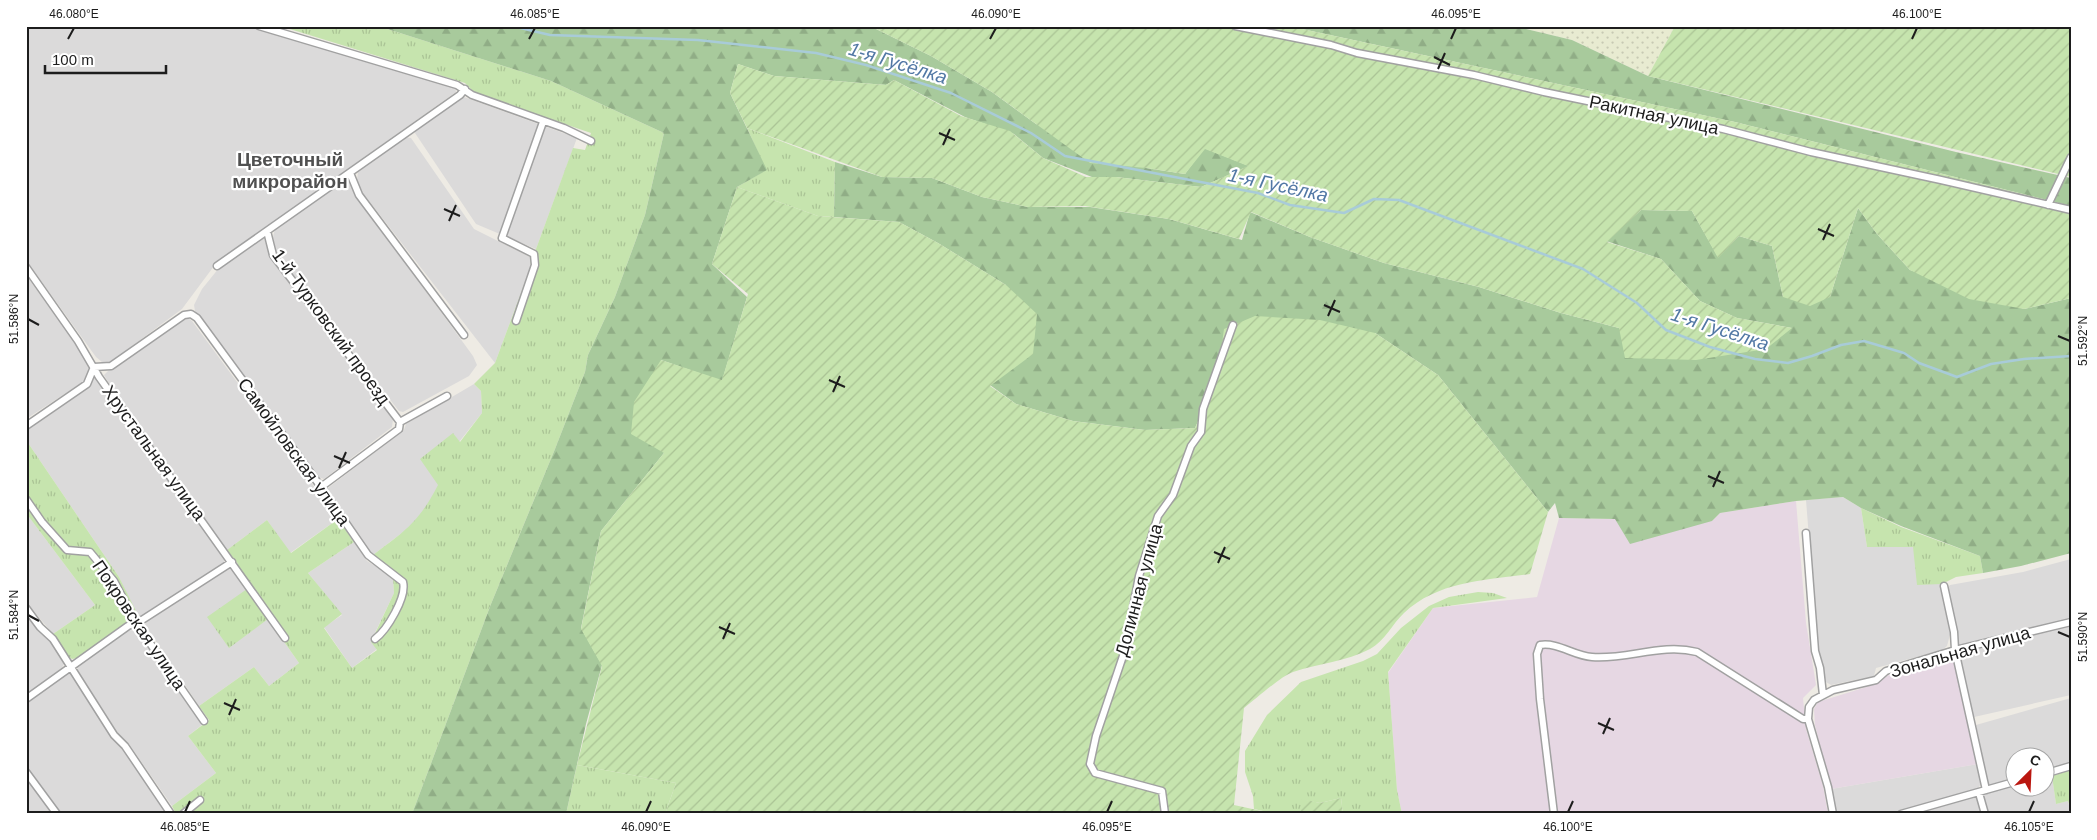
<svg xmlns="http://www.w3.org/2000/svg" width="2097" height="840" font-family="Helvetica,sans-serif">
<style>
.residential{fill:#dbdada}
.industrial{fill:#e6d7e3}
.farmland{fill:url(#farmland-dots)}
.grass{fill:url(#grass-tufts)}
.forest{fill:url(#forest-firs)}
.garden{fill:url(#garden-furrows)}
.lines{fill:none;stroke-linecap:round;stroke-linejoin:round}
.stream{stroke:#a8cbd8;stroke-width:2.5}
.minor-casing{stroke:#a1a1a1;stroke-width:9}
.minor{stroke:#fff;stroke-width:6}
.ticks{fill:none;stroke:#1d1d1d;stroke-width:2}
.labels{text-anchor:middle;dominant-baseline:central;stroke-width:4.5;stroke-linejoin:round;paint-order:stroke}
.street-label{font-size:18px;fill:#1d1d1d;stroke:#fff}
.water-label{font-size:19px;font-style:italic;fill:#5278a5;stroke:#fff}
.neighbourhood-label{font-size:19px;font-weight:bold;fill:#505050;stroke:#fff}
.neatline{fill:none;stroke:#1d1d1d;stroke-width:2}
.ticks-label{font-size:12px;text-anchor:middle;fill:#1d1d1d}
</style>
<defs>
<pattern id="farmland-dots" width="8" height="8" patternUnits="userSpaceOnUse" patternTransform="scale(1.25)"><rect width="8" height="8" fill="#e8ebd1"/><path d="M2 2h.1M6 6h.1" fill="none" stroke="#c7c9b3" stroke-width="1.8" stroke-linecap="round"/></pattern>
<pattern id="grass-tufts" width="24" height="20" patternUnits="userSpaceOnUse" patternTransform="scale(1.25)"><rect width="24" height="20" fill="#c6e4ae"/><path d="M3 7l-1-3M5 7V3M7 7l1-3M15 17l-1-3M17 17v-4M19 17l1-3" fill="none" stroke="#aac395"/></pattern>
<pattern id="forest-firs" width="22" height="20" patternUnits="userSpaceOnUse" patternTransform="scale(1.25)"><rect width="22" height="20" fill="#a8ca9c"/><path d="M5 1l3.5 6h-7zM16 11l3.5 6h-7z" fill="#90ad86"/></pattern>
<pattern id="garden-furrows" width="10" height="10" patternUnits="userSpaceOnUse" patternTransform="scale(1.25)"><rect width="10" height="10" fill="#c6e4ae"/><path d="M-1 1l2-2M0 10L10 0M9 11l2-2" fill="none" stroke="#aac395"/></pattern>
</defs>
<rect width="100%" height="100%" fill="#eeebe4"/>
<path class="residential" d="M26,26H248L455,87L456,92L217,262L182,309L109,363L102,362L96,357L26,260Z
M464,97L577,138L536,249L476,224L415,133L416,130Z
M405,137L411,138L474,229L530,257L531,266L495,363L362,192L357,180L358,172Z
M346,180L351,182L357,197L473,356L477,365L469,376L403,412L399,411L277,255L273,237L275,229Z
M264,238L271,257L393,419L392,427L324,479L318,477L195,311L194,305L202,289L219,268L260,239Z
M26,275L91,365L86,380L26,419Z
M188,318L192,321L338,519L290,553L267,520L227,550L107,380L104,375L109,370L183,320Z
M94,376H96L225,555L224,563L141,618L139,617L136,613L119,577L26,440V430L88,386Z
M474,384L481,391L482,413L459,442L453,433L439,485L427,508L411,526L373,555L328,492V488L404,430L406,424Z
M1843,497L1861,508L1867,547H1913L1942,584L1951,631L1947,646L1942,650L1876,668L1874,676L1831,685L1826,682L1818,651L1806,500Z
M26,513L95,605L53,634L26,602Z
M354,542L367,561L393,577L394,593L371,641L377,649L352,668L324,627L342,615L308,573Z
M2071,559V618L1961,645L1959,644L1948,588L1950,585L2023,572Z
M233,568L248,589L229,647L268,619L299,663L269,686L254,667L199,706L145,625L147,621L190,591L225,569Z
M26,612L52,642L65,661L62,668L26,695Z
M2071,625V695L1974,717L1972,715L1960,659L1963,651Z
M130,630L136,631L203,724L188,736L216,773L172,806L129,744L118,733L78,671L77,666L120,633Z
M66,672L75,675L169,814H60L26,769V703Z
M2071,698V763L2045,772L2044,758H2014V780L1990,785L1988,783L1976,725Z
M1978,764L1982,782L1977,790L1892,814H1836L1831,789Z
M2052,776L2056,804L2068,801L2071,814H1988L1983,796L1984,793L2014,785V788H2044L2045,778Z
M26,778L53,814H26Z
M1974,797H1977L1983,814H1913Z"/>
<path class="industrial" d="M1796,501L1806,623L1816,685L1803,698L1806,729L1823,786L1828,814H1402L1397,790L1388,673L1433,608L1537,597L1559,518L1712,521L1720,513Z
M1943,657L1954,662L1978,764L1831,789L1815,725L1814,709L1818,702L1876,684L1890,674Z"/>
<path class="farmland" d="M1514,26H1675L1648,76L1572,40Z"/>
<path class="grass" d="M280,26H378L551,81L664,133L645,215L615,297L588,355L585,372L555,449L491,604L412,814H176L172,806L216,773L188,736L209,720L199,706L254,667L269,686L299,663L268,619L229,648L207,617L247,589L233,568L238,564L227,550L267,520L291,553L338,519L354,542L308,573L342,614L324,628L352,668L377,650L371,642L394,593L393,577L395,571L382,564L373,555C405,531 419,522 438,485L420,459L453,433L460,442L482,413L481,391L474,384L495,363L531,266L530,257L536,249L573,148L585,150L591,133L476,94L465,83Z
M747,128L835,162L834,217L818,216L737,187L766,170Z
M26,440L119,577L139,617L78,658L72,659L68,656L53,634L95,605L26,513Z
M1861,508L1901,527L1980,556L1983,573L1956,577L1942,584L1917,585L1913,547H1867Z
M1478,592L1493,593L1507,598L1433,608L1388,672L1397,790L1402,814H1343L1341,798L1320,803L1303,800L1300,814H1276L1254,809L1253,796L1245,772V751L1267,715L1301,682L1363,661L1377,654L1401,628L1429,606L1449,597Z
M577,765L676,783L665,814H566Z
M2071,770V810L2068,801L2056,804L2052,776Z"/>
<path class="forest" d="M378,26H870L931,56L992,92L1036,124L1146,168L1185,174L1204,148L1249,166L1201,187L1116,177H1092L1043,158L1014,134L965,117L894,80L886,85L774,76L738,64L730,93L767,170L737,187L712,264L747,297L722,381L661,360L664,453L601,531L581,628L602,665L586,724L566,814H412L491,604L555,449L585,372L588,355L615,297L645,215L664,133L551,81Z
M1288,26H1514L1572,40L1648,76L1956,152L2071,178V206L1735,122Z
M835,162L882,177L932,178L982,197L1028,207H1090L1169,219L1242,240L1250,212L1310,237L1384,263L1479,287L1561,313L1619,328H1792L1737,318L1700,301L1661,259L1606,241L1641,210L1692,211L1718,257L1739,236L1772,246L1783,297H1830L1858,208L1877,234L1910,270L2024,309L2071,298V553L2021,566L1983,573L1980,556L1901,526L1861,508L1843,497L1796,501L1720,513L1712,521L1630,544L1615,519L1559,518L1555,503L1548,512L1438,375L1375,333L1217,379L1195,428L1145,430L1073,421L1016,404L990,385L1006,285L938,243L899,222L834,217Z"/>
<path class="garden" d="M870,26H1288L1735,122L2071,206V298L2024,309L1969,299L1910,270L1877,234L1858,208L1830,297L1810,306L1783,297L1772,246L1739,236L1718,258L1692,211L1641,210L1607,242L1661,259L1700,301L1737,318L1792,328L1766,349L1696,360L1625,358L1619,328L1561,313L1479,287L1384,263L1310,237L1251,212L1239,239L1169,219L1085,206L1028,207L982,197L932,178L882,177L747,128L730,93L738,64L774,76L886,85L894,80L961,116L1010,131L1043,158L1086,177H1116L1201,187L1248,166L1205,149L1185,174L1146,168L1090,163L992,92L931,56Z
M1675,26H2071V177L1648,76Z
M737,187L818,216L899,222L938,243L1006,285L1037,314L1033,354L990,386L1016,404L1073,421L1145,430L1195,428L1217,379L1224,329L1255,316L1320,320L1375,333L1438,375L1548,512L1530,574C1486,580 1438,581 1404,613C1393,623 1384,642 1370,649C1346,662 1319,663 1293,672C1281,676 1256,699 1244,708L1234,805L1276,814H665L676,783L577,765L602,666L581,629L601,531L664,453L631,434L634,402L661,360L722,380L748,294L712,264Z
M1341,798L1343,814H1300L1302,799L1320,803Z"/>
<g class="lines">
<path class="stream" d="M512,26L550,35L698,40L816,53L866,65L951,93L1031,133L1065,156L1258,193L1290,205L1344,213L1374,199L1399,200L1583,269L1637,303L1666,330L1710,347L1755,359L1788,363L1812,356L1841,345L1864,341L1904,353L1919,363L1957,377L1991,364L2024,359L2071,356"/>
<defs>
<path id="minor" d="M259,26L457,85L472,95L564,128L591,141
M1235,26L1331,45L1357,53L1474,75L1544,92L1723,129L1811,152L1941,180L2071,210
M350,173L359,195L464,335
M2048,205L2071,157
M267,231L273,255L400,422
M217,266L460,95L465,89
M26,267L78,341L99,377L285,638
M516,321L535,265L534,254L502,238L543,122
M400,422L447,396
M26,426L87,384L94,367L111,366L184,315L191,314L197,318L321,487L368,555L403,582C407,597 387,630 375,639
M321,487L399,429L400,422
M26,499L42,522L67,550L90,552L114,581L136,623L204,721
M1806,533L1815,651L1820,668L1823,695
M1944,586L1954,632L1955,650L1986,790
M26,608L40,627L53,639L114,735L125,746L171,814
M26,699L128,626L142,620L232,562
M26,772L57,814
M2044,774L2071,766
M1979,793L1985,814
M183,814L200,800
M1165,814L1162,791L1095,773L1090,764L1096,736L1125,650L1139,576L1158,516L1173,495L1191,446L1201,432L1203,409L1233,325
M1554,814L1540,699L1537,654L1540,645C1558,642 1574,656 1592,657C1627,660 1661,643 1697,652L1803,719H1808
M1833,814L1828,787L1808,719L1809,707L1814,700L1833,690L1876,680L1886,671L1955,650L2071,622
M1901,814L2014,782"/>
</defs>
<use href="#minor" class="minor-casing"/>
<use href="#minor" class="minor"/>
</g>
<path class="ticks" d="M68,39L74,28M529,39L535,28M990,39L996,28M1451,39L1456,28M1912,39L1917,28M1434,57L1450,65M1438,69L1445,53M939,133L955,140M943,145L950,129M444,209L460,216M449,221L456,205M1818,229L1834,236M1823,240L1830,224M1324,305L1340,312M1328,316L1335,300M28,319L39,325M2058,336L2070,341M829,380L845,387M833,392L840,376M334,456L350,463M339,468L346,452M1708,476L1724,483M1713,487L1720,471M1214,552L1230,559M1218,563L1225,547M28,615L39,621M719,627L735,634M2058,632L2070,637M723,639L730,623M224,703L240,710M229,715L236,699M1598,723L1614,730M1603,734L1610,718M185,812L190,801M646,812L651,801M1107,812L1112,801M1568,812L1573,801M2029,812L2034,801"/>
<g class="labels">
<g class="street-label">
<text transform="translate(1654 115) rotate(12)">Ракитная улица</text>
<text transform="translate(331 327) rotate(54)">1-й Турковский проезд</text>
<text transform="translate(294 452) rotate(54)">Самойловская улица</text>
<text transform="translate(154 453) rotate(54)">Хрустальная улица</text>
<text transform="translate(1139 590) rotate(-75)">Долинная улица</text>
<text transform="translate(139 625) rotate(56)">Покровская улица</text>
<text transform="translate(1960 652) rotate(-16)">Зональная улица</text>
</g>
<g class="water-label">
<text transform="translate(898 63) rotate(17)">1-я Гусёлка</text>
<text transform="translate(1278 185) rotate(12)">1-я Гусёлка</text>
<text transform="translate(1720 329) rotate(18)">1-я Гусёлка</text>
</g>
<g class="neighbourhood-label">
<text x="290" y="159">Цветочный<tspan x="290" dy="22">микрорайон</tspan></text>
</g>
</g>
<rect width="2097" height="840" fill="none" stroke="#ffffff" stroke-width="55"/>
<g transform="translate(2030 772) rotate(24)"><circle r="24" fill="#ffffff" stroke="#a5a5a5"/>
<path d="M0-4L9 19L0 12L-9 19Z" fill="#ba1710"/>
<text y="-8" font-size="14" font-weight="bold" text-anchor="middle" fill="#1d1d1d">С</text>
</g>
<path d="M45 65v8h121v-8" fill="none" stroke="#1d1d1d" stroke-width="2.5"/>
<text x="52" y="65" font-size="15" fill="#1d1d1d" stroke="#ffffff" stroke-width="4" paint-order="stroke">100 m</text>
<rect x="28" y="28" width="2042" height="784" class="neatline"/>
<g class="ticks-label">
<text x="74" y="18">46.080°E</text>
<text x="535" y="18">46.085°E</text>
<text x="996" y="18">46.090°E</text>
<text x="1456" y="18">46.095°E</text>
<text x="1917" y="18">46.100°E</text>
<text transform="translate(14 319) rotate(-90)" y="4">51.586°N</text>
<text transform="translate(2083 341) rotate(-90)" y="4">51.592°N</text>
<text transform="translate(14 615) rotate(-90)" y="4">51.584°N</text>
<text transform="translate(2083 637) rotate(-90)" y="4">51.590°N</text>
<text x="185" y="831">46.085°E</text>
<text x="646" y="831">46.090°E</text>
<text x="1107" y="831">46.095°E</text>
<text x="1568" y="831">46.100°E</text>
<text x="2029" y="831">46.105°E</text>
</g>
</svg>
